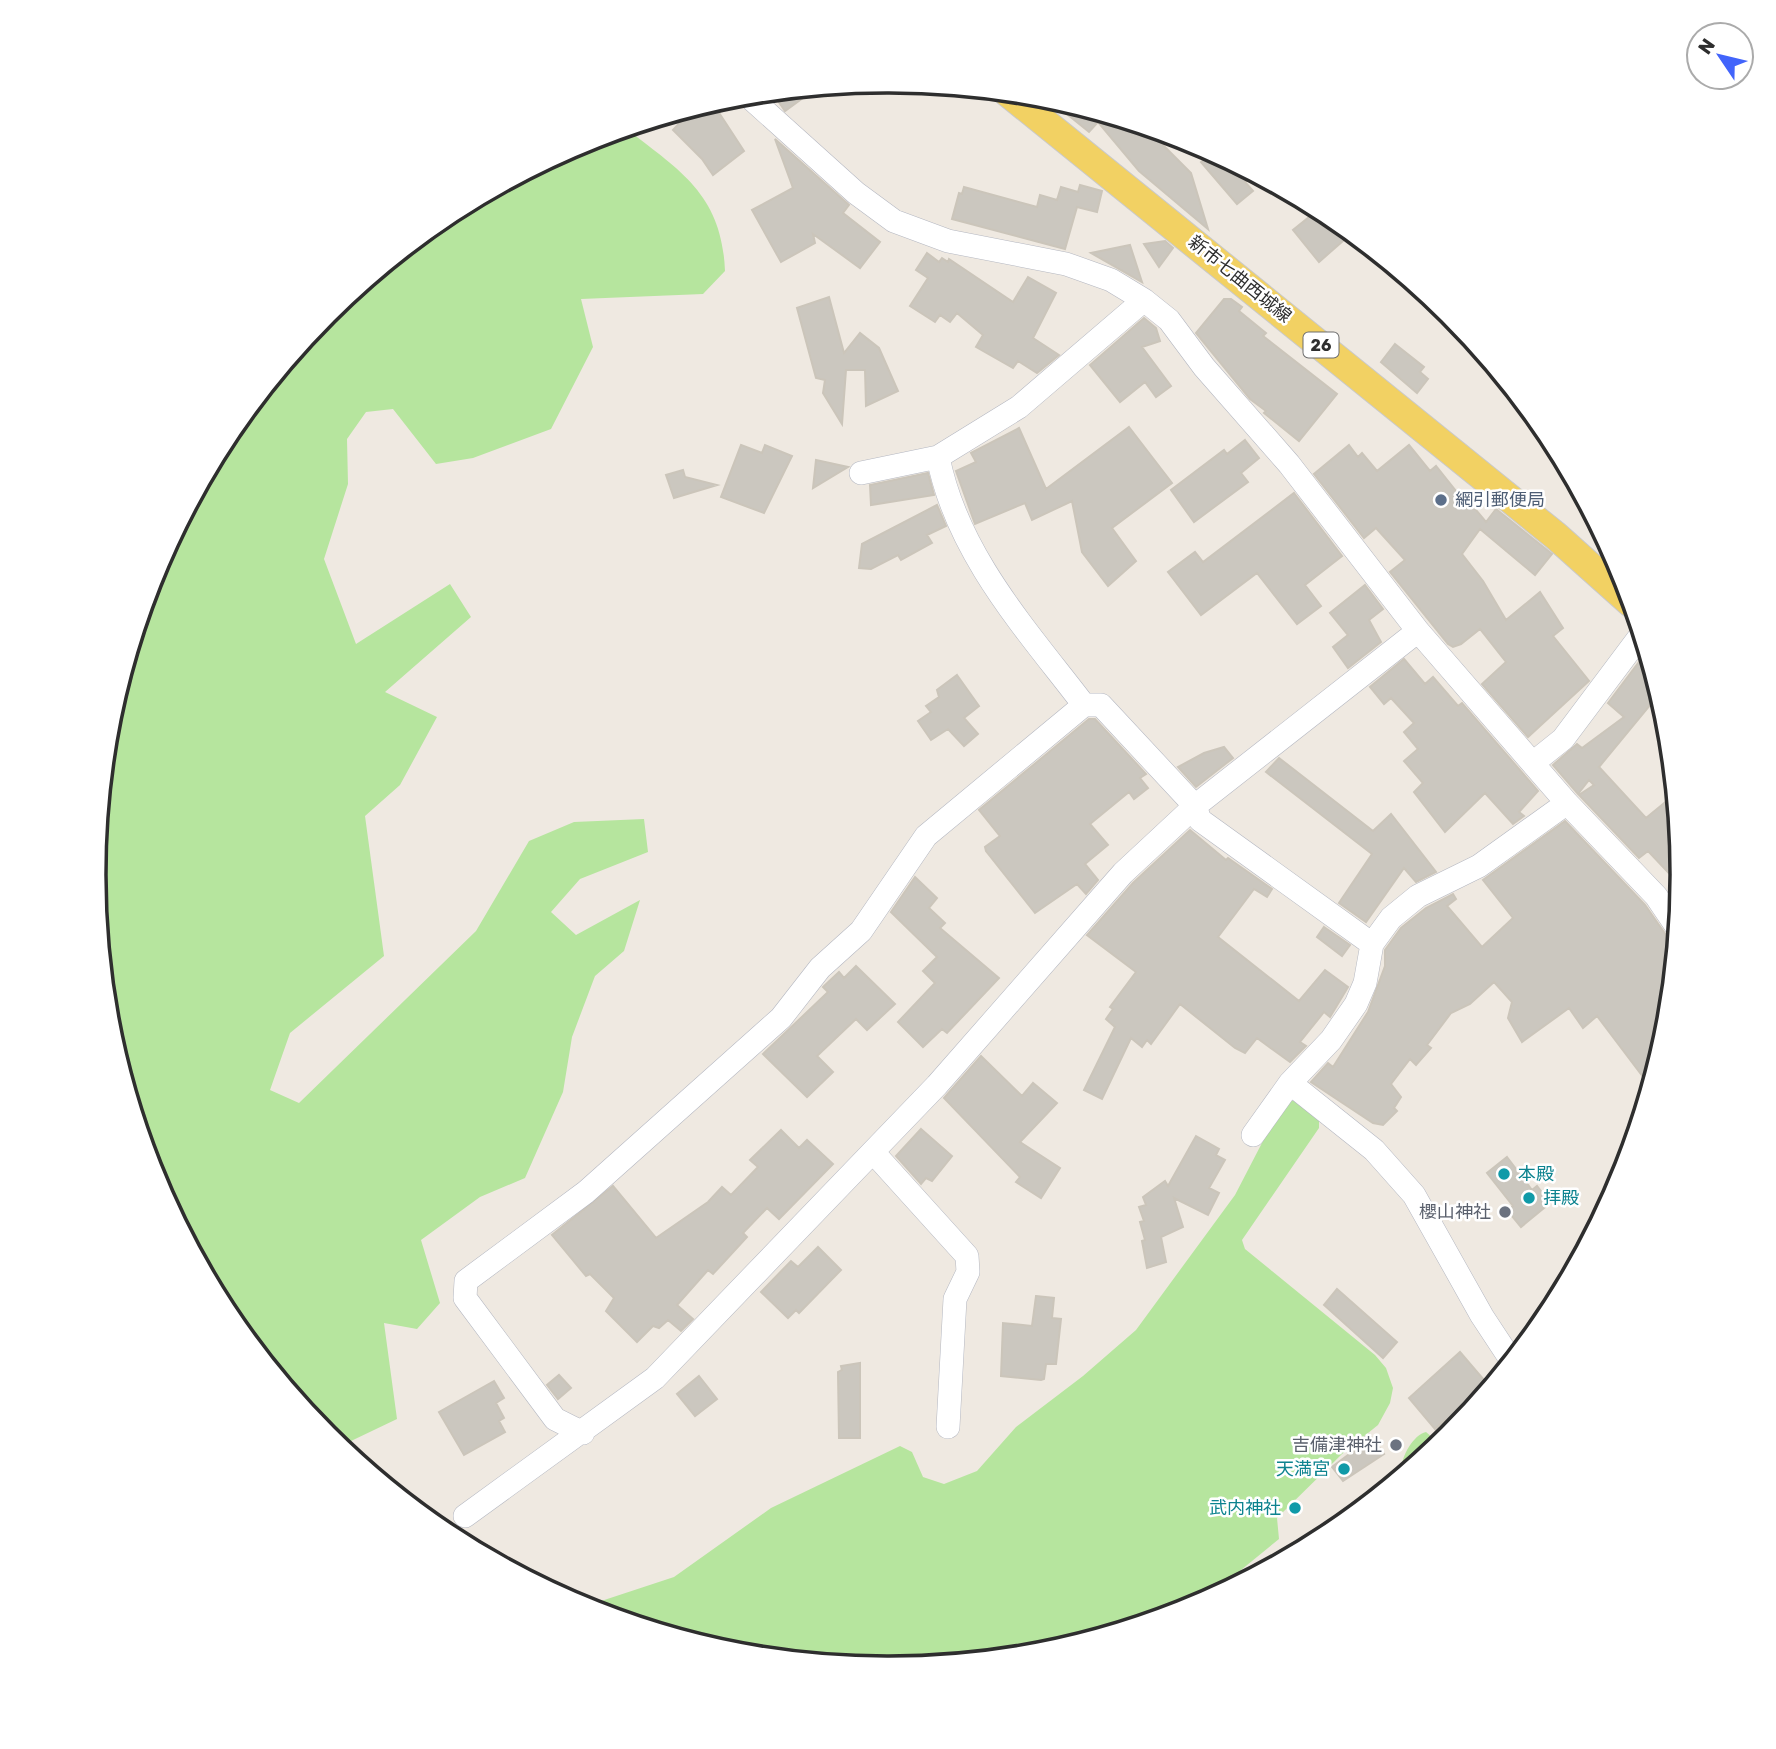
<svg xmlns="http://www.w3.org/2000/svg" width="1776" height="1749" font-family="Rubik,'Noto Sans JP',sans-serif">
<style>
.green{fill:#b6e59e}
.building{fill:#cbc7bf;stroke:#cbc5ba;stroke-width:2}
.lines{fill:none;stroke-linecap:round;stroke-linejoin:round}
.minor-casing{stroke:#b4b7c1;stroke-width:24}
.major-casing{stroke:#c9c9c9;stroke-width:30}
.minor{stroke:#fff;stroke-width:23}
.major{stroke:#f2d163;stroke-width:28}
.service-dot{fill:#5c6f8a;stroke:#fff;stroke-width:2.5}
.culture-dot{fill:#0f9aa8;stroke:#fff;stroke-width:2.5}
.worship-dot{fill:#6b7280;stroke:#fff;stroke-width:2.5}
.labels{text-anchor:middle;dominant-baseline:central;stroke-width:5;stroke-linejoin:round;paint-order:stroke}
.shield{fill:#fff;stroke:#6d6d6d;stroke-width:2}
.shield-label{font-size:16px;font-weight:bold;fill:#2e2e2e}
.street-label{font-size:18px;fill:#2e2e2e;stroke:#fff}
.service-label{font-size:18px;fill:#4e5e75;stroke:#fff;text-anchor:start}
.culture-label{font-size:18px;fill:#0d838f;stroke:#fff;text-anchor:start}
.worship-label{font-size:18px;fill:#5b616d;stroke:#fff;text-anchor:end}
.rim{fill:none;stroke:#2e2e2e;stroke-width:3.5}
</style>
<rect width="100%" height="100%" fill="#efe9e1"/>
<path class="green" d="M625,128C681,171 722,195 725,271L703,294L581,299L593,347L551,429L473,458L436,464L393,409L366,412L347,439L348,484L324,559L356,644L450,584L471,617L385,692L437,717L400,785L365,816L384,956L290,1033L270,1090L299,1103L476,931L529,841L574,822L644,819L648,852L580,879L551,912L576,935L640,900L624,951L595,976L572,1037L563,1092L525,1178L480,1197L421,1240L440,1303L417,1329L384,1323L397,1419L351,1441L352,1457L326,1436L228,1315L154,1178L109,1029L94,874L109,719L155,570L228,433L327,313L447,214L585,141Z
M1296,1100L1319,1117V1128L1242,1240L1245,1249L1375,1355L1386,1368L1393,1388L1390,1403L1378,1425L1342,1454L1277,1518L1279,1539L1241,1570L1239,1573L1245,1580L1191,1608L1043,1653L888,1668L733,1653L583,1607L674,1577L771,1508L900,1446L912,1452L923,1477L944,1484L977,1471L1016,1427L1083,1376L1136,1330L1235,1195L1263,1141L1288,1102Z
M1426,1432L1440,1444L1402,1475C1398,1462 1412,1435 1426,1432Z"/>
<path class="building" d="M818,87L785,111L772,92L787,90Z
M1047,98L1159,131L1154,136L1191,173L1208,229L1139,171L1098,122L1089,132Z
M712,102L744,151L713,175L702,159L673,130L693,108Z
M775,139L849,205L843,213L880,242L860,268L813,234L815,243L781,262L752,210L793,188Z
M1213,152L1254,174L1245,182L1253,191L1237,204L1201,162Z
M1080,185L1102,191L1097,212L1077,207L1065,249L952,219L959,193L962,194L964,187L1037,207L1040,195L1057,200L1061,187L1078,192Z
M1319,209L1352,233L1319,262L1293,230Z
M1165,241L1173,248L1159,267L1144,244Z
M1130,245L1142,282L1091,253Z
M927,253L939,262L942,258L948,262L949,259L1013,302L1028,277L1056,293L1033,338L1059,355L1037,373L1018,361L1013,368L976,347L983,335L957,313L950,322L940,315L935,322L910,306L928,278L916,270Z
M829,297L844,353L860,333L879,348L898,391L866,406L865,370H846L842,424L823,393L825,380L816,378L797,308Z
M1224,299H1231L1242,307L1239,311L1266,333L1263,336L1337,394L1299,441L1264,413L1266,411L1250,399L1196,333Z
M1144,318L1156,328L1160,341L1142,347L1171,386L1156,397L1145,382L1120,402L1090,365Z
M1395,344L1424,367L1420,372L1428,379L1417,393L1381,362Z
M1129,427L1172,483L1112,528L1136,561L1108,586L1082,552L1072,501L1032,520L1025,503L975,524L956,471L976,462L971,453L1019,428L1046,489Z
M1245,440L1259,458L1241,473L1248,482L1194,522L1171,490L1224,450L1227,454Z
M741,445L762,453L765,445L792,456L764,513L721,497Z
M1349,445L1358,457L1362,453L1377,471L1409,445L1430,471L1436,466L1468,506L1471,504L1486,522L1496,509L1552,554L1535,575L1480,529L1462,554L1483,581L1506,620L1540,592L1563,628L1553,636L1589,681L1528,737L1482,684L1506,662L1480,629L1461,644L1453,647L1448,644L1390,572L1405,560L1376,528L1364,538L1314,474Z
M816,460L848,467L813,488Z
M683,470L685,477L717,485L674,498L666,475Z
M928,473L934,495L871,505L870,485Z
M1294,493L1342,556L1305,585L1321,606L1297,624L1257,573L1201,615L1168,572L1195,552L1203,562Z
M937,505L946,526L927,535L932,543L901,560L898,555L871,569L859,568L862,544Z
M1365,585L1383,609L1369,620L1381,642L1348,668L1333,647L1348,635L1330,613Z
M1642,658L1650,665L1656,685L1650,693L1656,698L1599,767L1646,818L1674,795L1681,886L1648,851L1639,858L1579,795L1594,785L1589,780L1578,794L1553,765L1577,744L1582,748L1624,717L1608,703Z
M1404,659L1425,684L1433,677L1458,706L1462,703L1538,791L1519,812L1524,816L1513,824L1485,793L1445,832L1414,792L1423,783L1404,761L1418,749L1404,732L1414,723L1391,698L1384,704L1370,687Z
M957,675L979,706L964,718L978,734L964,746L948,729L931,740L918,721L931,712L926,706L939,697L937,690Z
M1089,719H1095L1146,774L1140,778L1148,788L1134,799L1129,792L1090,824L1108,845L1085,864L1098,880L1086,894L1077,884L1035,913L986,851L985,847L1000,836L979,810Z
M1224,747L1233,758L1196,787L1178,767L1204,753Z
M1279,758L1373,831L1391,814L1436,872L1416,882L1404,868L1366,922L1339,903L1372,854L1266,772Z
M1565,821L1645,905L1666,935L1675,941L1667,1030L1650,1086L1597,1016L1583,1028L1569,1008L1522,1042L1508,1018L1512,1002L1494,982L1470,1004L1451,1013L1427,1045L1431,1048L1416,1065L1410,1059L1391,1084L1401,1097L1394,1108L1397,1111L1383,1125L1373,1123L1311,1082L1328,1063L1333,1067L1368,1012L1385,966V950L1401,928L1426,908L1453,894L1456,899L1447,906L1482,947L1513,918L1483,880Z
M1190,830L1226,860L1228,858L1272,889L1267,897L1254,889L1218,937L1299,1001L1325,970L1348,987L1330,1017L1324,1012L1300,1042L1306,1046L1290,1062L1257,1038L1245,1053L1235,1048L1180,1004L1151,1044L1147,1040L1142,1047L1131,1038L1102,1099L1084,1090L1115,1027L1106,1019L1113,1009L1110,1007L1136,972L1087,935L1133,883Z
M915,877L937,898L929,908L945,923L940,928L999,978L947,1033L942,1029L923,1047L898,1022L935,983L923,971L937,957L891,912Z
M1324,927L1350,945L1342,956L1317,937Z
M856,966L895,1004L867,1030L856,1019L817,1056L833,1072L807,1097L763,1054L828,992L823,987L839,972L844,978Z
M981,1056L1022,1096L1033,1083L1057,1103L1020,1142L1060,1168L1041,1198L1016,1182L1020,1177L944,1098Z
M921,1129L952,1156L932,1181L926,1178L921,1184L896,1156Z
M781,1130L799,1148L807,1140L833,1164L779,1219L767,1208L743,1233L747,1237L713,1274L708,1270L677,1305L693,1319L681,1331L668,1320L659,1328L653,1326L637,1342L606,1311L614,1298L590,1274L586,1276L552,1235L613,1186L656,1238L708,1202L722,1187L731,1195L758,1167L750,1160Z
M1196,1136L1219,1149L1216,1155L1225,1160L1209,1188L1219,1193L1208,1215L1174,1198L1183,1227L1161,1237L1166,1262L1147,1268L1142,1241L1145,1240L1140,1222L1144,1221L1139,1207L1146,1205L1143,1197L1165,1181L1168,1186Z
M1507,1157L1532,1190L1537,1186L1550,1203L1521,1227L1507,1210L1513,1206L1487,1173Z
M818,1247L841,1270L799,1313L796,1310L788,1318L761,1292L791,1261L798,1267Z
M1337,1289L1397,1342L1383,1358L1324,1305Z
M1036,1296L1054,1298L1052,1318L1061,1319L1056,1364H1046L1044,1379L1041,1380L1001,1376L1003,1323L1032,1326Z
M1460,1352L1490,1387L1454,1430L1445,1420L1435,1429L1409,1398Z
M860,1363V1438H839L838,1372L842,1370L841,1366Z
M559,1375L571,1388L558,1399L547,1385Z
M699,1376L717,1399L695,1416L677,1394Z
M494,1381L504,1398L496,1403L504,1418L499,1421L505,1432L464,1455L439,1412Z
M1369,1434L1384,1454L1343,1481L1332,1467L1356,1449L1354,1445Z"/>
<g class="lines">
<defs>
<path id="minor" d="M746,94L856,193L894,221L948,241L1066,264L1111,280L1144,300L1169,320L1204,367L1289,464L1418,631L1567,803L1656,896L1677,927
M938,457C957,554 1026,629 1084,705
M861,473L938,457L1019,407L1144,300
M1533,763L1563,739L1641,635
M1290,1083L1374,1150L1414,1195L1482,1316L1511,1360
M1253,1135L1290,1083L1331,1040L1356,1004L1365,983L1372,944L1391,918L1418,896L1479,866L1567,803
M873,1152L967,1256L968,1272L955,1299L948,1427
M583,1433L555,1419L465,1298L466,1281L586,1192L781,1018L820,968L861,931L926,836L1084,705H1101L1195,806L1200,820L1372,944
M465,1516L655,1378L937,1085L1123,873L1195,806L1418,631"/>
<path id="major" d="M1007,92L1556,536L1631,603"/>
</defs>
<use href="#minor" class="minor-casing"/>
<use href="#major" class="major-casing"/>
<use href="#minor" class="minor"/>
<use href="#major" class="major"/>
</g>
<circle class="service-dot" cx="1441" cy="500" r="7"/>
<g class="culture-dot">
<circle cx="1504" cy="1174" r="7"/>
<circle cx="1529" cy="1198" r="7"/>
<circle cx="1344" cy="1469" r="7"/>
<circle cx="1295" cy="1508" r="7"/>
</g>
<g class="worship-dot">
<circle cx="1505" cy="1212" r="7"/>
<circle cx="1396" cy="1445" r="7"/>
</g>
<g class="labels">
<rect class="shield" x="1303.5" y="332.5" width="35" height="25" rx="5"/>
<g class="shield-label">
<text x="1321" y="345">26</text>
</g>
<g class="street-label">
<text transform="translate(1240 279) rotate(39)">新市七曲西城線</text>
</g>
<g class="service-label">
<text x="1455" y="500">網引郵便局</text>
</g>
<g class="culture-label">
<text x="1518" y="1174">本殿</text>
<text x="1543" y="1198">拝殿</text>
<text x="1330" y="1469" text-anchor="end">天満宮</text>
<text x="1281" y="1508" text-anchor="end">武内神社</text>
</g>
<g class="worship-label">
<text x="1491" y="1212">櫻山神社</text>
<text x="1382" y="1445">吉備津神社</text>
</g>
</g>
<path d="M0 0H1776V1749H0ZM887 93H889A781 781 0 0 1 1670 874V875A781 781 0 0 1 889 1656H887A781 781 0 0 1 106 875V874A781 781 0 0 1 887 93Z" fill="#fff" fill-rule="evenodd"/>
<path class="rim" d="M887 93H889A781 781 0 0 1 1670 874V875A781 781 0 0 1 889 1656H887A781 781 0 0 1 106 875V874A781 781 0 0 1 887 93Z"/>
<g transform="translate(1720 56) rotate(305)"><circle r="33" fill="#ffffff" stroke="#ababab" stroke-width="2"/>
<path d="M0-5L12 26L0 18L-12 26Z" fill="#4264fb"/>
<text y="-10" font-size="19" font-weight="bold" text-anchor="middle" fill="#2e2e2e">N</text>
</g>
</svg>
